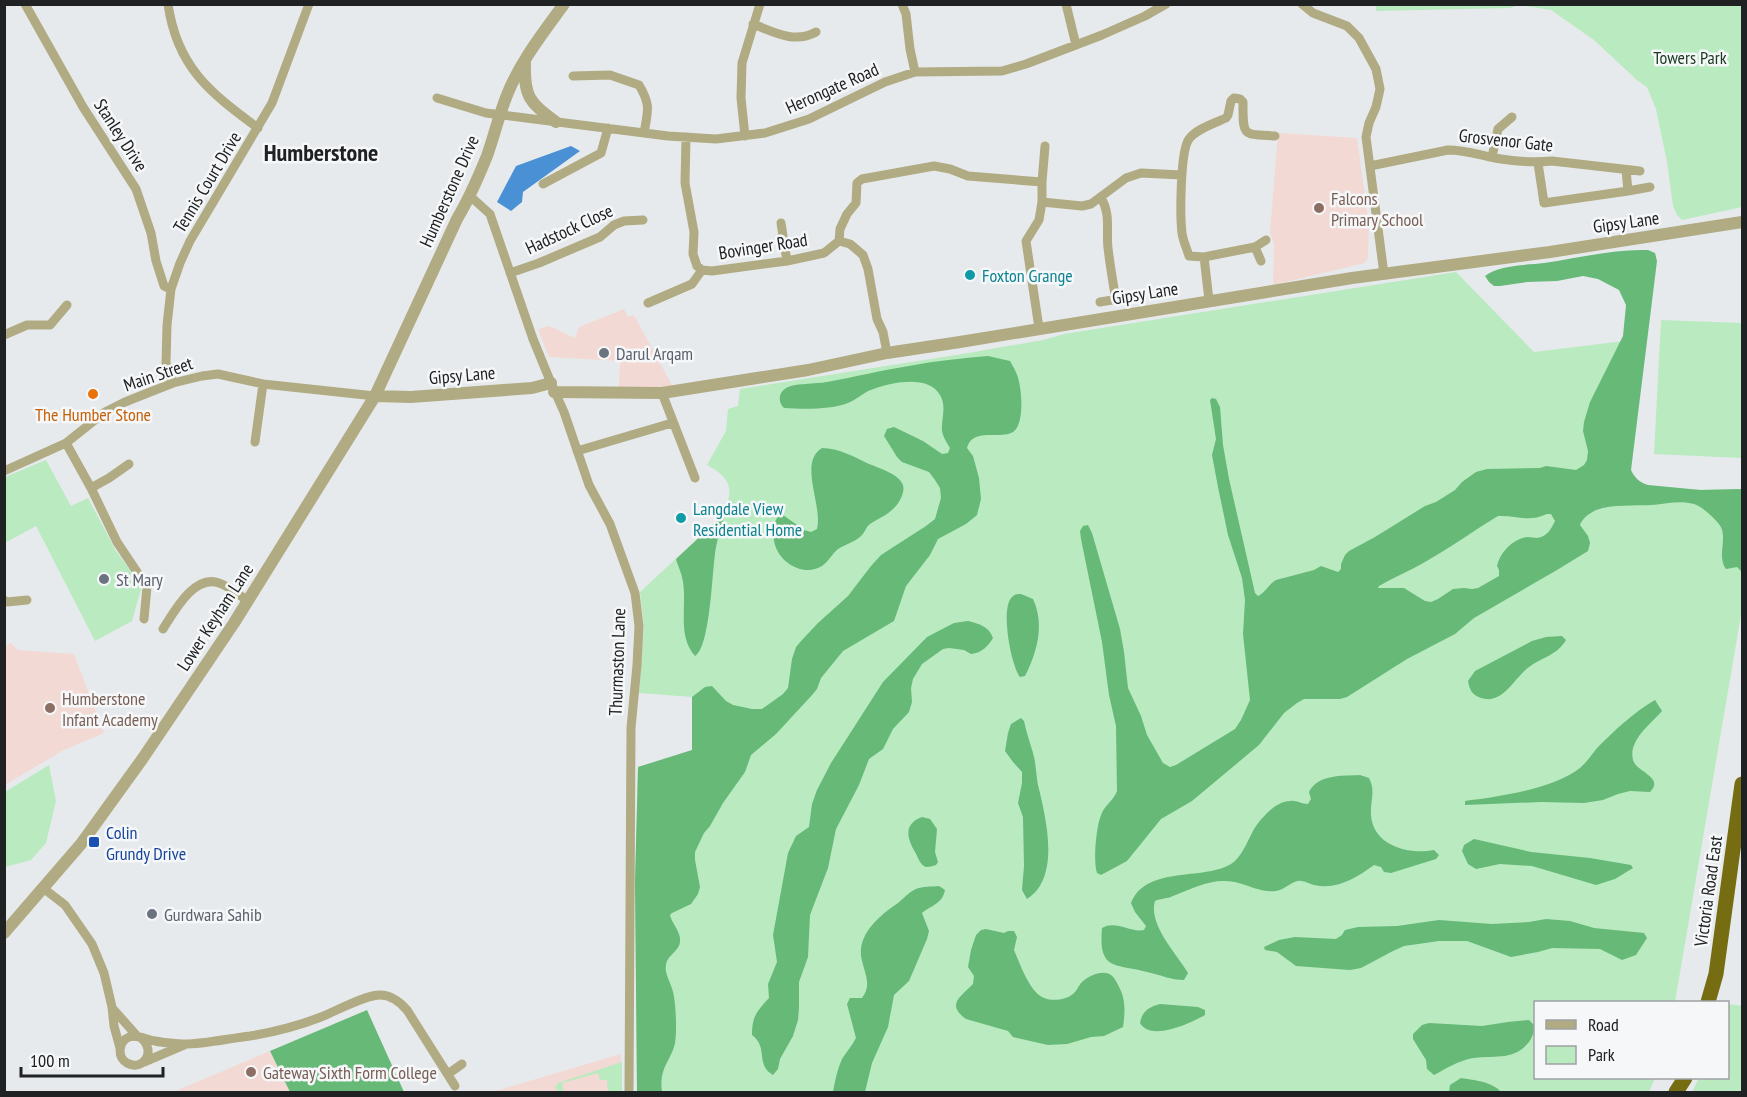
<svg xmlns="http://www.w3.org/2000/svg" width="1747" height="1097" font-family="'PT Sans Narrow',sans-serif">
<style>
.education{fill:#f3d9d4}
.green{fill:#b9eac0}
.forest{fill:#66b977;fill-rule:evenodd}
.water{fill:#4a90d5}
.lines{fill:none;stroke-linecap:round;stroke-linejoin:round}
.minor{stroke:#b0ab82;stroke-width:9}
.tertiary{stroke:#b0ab82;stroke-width:12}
.trunk{stroke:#766c11;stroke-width:15}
.education-dot{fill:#8d6e63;stroke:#f5f7f9;stroke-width:2}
.culture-dot{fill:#0f9aa8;stroke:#f5f7f9;stroke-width:2}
.worship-dot{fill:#6b7280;stroke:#f5f7f9;stroke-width:2}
.food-dot{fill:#e8710a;stroke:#f5f7f9;stroke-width:2}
.transit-dot{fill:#1a4fb4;stroke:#f5f7f9;stroke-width:2}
.labels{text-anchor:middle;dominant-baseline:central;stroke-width:5;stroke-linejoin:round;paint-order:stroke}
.park-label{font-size:18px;fill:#183a1f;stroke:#f5f7f9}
.street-label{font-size:18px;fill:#202122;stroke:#f5f7f9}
.education-label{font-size:18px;fill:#785e54;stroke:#f5f7f9;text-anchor:start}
.culture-label{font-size:18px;fill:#0d838f;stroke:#f5f7f9;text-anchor:start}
.worship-label{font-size:18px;fill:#5b616d;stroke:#f5f7f9;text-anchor:start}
.food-label{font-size:18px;fill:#c56008;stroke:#f5f7f9}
.transit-label{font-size:18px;fill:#164399;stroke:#f5f7f9;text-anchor:start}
.district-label{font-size:24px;font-weight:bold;fill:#202122;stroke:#f5f7f9}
</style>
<rect width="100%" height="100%" fill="#e7eaec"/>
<path class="education" d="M1278,133L1357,138L1369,225L1368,258L1365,263L1273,285L1274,244L1270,232Z
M624,309L628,317L634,315L673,387L619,389L620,361L549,357L538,329L549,326L575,338L579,327Z
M11,643L18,650L74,654L104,733L62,751L5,785L4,647Z
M270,1051L290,1092H173Z
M621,1054L622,1092H492Z"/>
<path class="green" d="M1376,5H1742V207L1682,220L1677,215L1673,206L1667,162L1656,109L1647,87L1638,81L1594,40L1551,10L1519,5L1510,8L1376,11Z
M1456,272L1534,352L1640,339L1623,491L1742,489V609L1675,1002H1536V1078H1655L1649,1092H637L635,882L638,767L692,751V697L639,693L644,627L640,592L722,516C734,491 733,479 707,465L726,431L728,409L738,406L740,389L962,354L1043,340L1064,334Z
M1661,320L1742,323V458L1654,454Z
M46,460L71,506L88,498L116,551L142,586L132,621L95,641L36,526L5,543V477Z
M49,765L56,801L46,843L31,860L5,867V792Z
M1728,1004L1742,1006V1092H1692L1699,1078H1728Z
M622,1062V1092H608L607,1080H600L598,1073L562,1083L564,1092H560L555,1088L558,1083Z"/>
<path class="forest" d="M1648,250L1655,253L1657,261L1631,470C1634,477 1640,483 1648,485L1701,490L1742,489V605L1741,571L1737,567L1726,569C1716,555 1729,537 1719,524C1713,517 1703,507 1694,504C1679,500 1667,504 1652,505C1634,506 1613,504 1596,510C1590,513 1582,518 1580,525L1588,536L1590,543L1588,551L1557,570L1474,618L1455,634L1407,659L1347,697L1340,699H1304L1297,703L1284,713L1259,745L1192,801L1161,819L1127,861L1101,875L1097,873C1093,861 1096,828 1101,815C1104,806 1114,800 1117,791L1116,726L1109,695L1102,642L1081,539L1080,531L1083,526L1088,525L1092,533L1120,629L1124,652L1128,688L1141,716L1147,735L1163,763L1170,767L1176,765L1235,729L1241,720L1250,700L1243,634L1245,600L1242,578L1228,535L1218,487L1212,455L1216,439L1210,400L1212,398L1216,399L1220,407L1223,445L1229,479L1255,593L1258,596C1265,593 1269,584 1276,580L1314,570L1321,566L1338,572L1341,569V564L1345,555L1349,551L1375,537L1425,506L1436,502L1455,490L1462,482L1476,472L1487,469L1540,468L1546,466L1576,470L1584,465L1587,460L1588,451L1583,431L1584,422L1590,402L1623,336L1626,305L1619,290L1598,279L1583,276L1557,281L1527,282L1500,286H1494L1489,282L1485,276C1498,265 1527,265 1544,263C1579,258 1613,249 1648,250ZM1547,514H1551L1555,521C1551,529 1547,537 1537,538C1534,538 1531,537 1527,537C1512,539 1500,553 1497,566L1499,570V576L1478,588L1472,589L1464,588L1453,589L1438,599L1431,602L1425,601L1404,588H1378L1379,586C1394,577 1410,571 1425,562C1450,548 1473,531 1498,516C1517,515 1527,523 1547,514Z
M988,356L1010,361C1014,368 1018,375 1019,382C1022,394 1024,425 1013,432C999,440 973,427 967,448L973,456L979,478L981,499L977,515L966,524L938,539L930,555L906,586L894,621L843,651L821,678L817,689L813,694L776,734L751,755L745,772L723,803L710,826L704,833L695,852V860L700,887L698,894L691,904L672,913L670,915C672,924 681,932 680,941C680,951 667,955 666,965C664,973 671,983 673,992C676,1003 677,1032 675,1043C673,1053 667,1061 664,1069C661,1077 661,1084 662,1092H637L635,882L638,767L692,750V697L705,687L712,686L726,701L733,705L752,709H762L783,694L788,688L792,659L796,647L802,640L818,623L848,596L871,566L881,555L926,526L935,519L941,498L940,488L935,480L929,472L902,462L897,457L884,436L887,429L894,427L923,441L942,454L948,453L950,448C947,443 943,437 942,431C941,419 947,407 940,395C928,373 887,383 868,391C861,395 855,400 848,403C831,410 802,409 784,408C778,402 778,393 786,388C794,383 816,384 827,382C855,377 882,370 909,366C935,361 962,358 988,356Z
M822,448C839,448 854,457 869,464C879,468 899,474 903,485C905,492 900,501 896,506C888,515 879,518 870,524C866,527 865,532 862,535C855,542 846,544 838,549C832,554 829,561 822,566C804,577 781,564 775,545C772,534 772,524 779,515H783L804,530L811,532L817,529C823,506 798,462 822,448Z
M729,501C725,516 719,531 716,547C712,567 711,647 695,656C677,636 687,606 683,582C682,574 678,566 676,559L722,516Z
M1021,594L1033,599C1045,625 1037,652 1025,676L1020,677C1011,665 1000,608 1012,597C1015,594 1018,594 1021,594Z
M968,621C979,624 989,626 993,638C988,646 982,653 971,654L964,650L949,648L943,649L922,664L913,679L911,688L912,702L909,712L893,729L883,749L869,759L859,785L836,829L828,868L810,915L808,957L799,982V1008L798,1020L793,1036L780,1059L778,1069L773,1075C755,1065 769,1048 752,1035C752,1016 757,1011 769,998L768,984L777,962L773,935L788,853L796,836L809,827L812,804L817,790L831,763L883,682L927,637L954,623Z
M1562,636L1566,640C1557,655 1543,657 1529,667C1514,678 1503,705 1481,698C1471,694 1470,690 1468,681L1475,671L1532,641L1546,637Z
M1655,700L1662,711C1651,724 1628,740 1633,760C1636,772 1665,777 1650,792L1630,791L1618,794L1603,800L1584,803L1541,802L1465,805V801C1497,797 1554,789 1580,768C1587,762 1592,754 1598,747C1615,730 1634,712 1655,700Z
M1021,718L1024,721C1026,732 1030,742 1033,753C1036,763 1036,775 1038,785C1046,818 1061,878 1027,899L1022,890L1024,866L1023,817L1018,803L1022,783V772L1013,762L1005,751L1008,733L1011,724Z
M1360,775L1369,778C1376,791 1370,801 1371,815C1373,846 1409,855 1434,850L1439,855L1436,859L1391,873L1384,872L1381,867L1374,865C1356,878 1337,890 1314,885C1310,884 1305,881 1301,881C1294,879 1285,890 1276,891C1262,893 1248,885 1235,882C1210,878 1195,888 1173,896C1167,899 1161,898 1155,901C1148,925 1177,954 1188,973L1184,980C1171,980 1161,975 1147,972C1116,963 1098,972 1102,928C1116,920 1130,933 1144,930L1146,926L1135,912L1131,903C1147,863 1209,883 1235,861C1244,852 1248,840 1254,829C1261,818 1276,801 1290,801C1296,800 1301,804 1308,804L1311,799L1309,792C1318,774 1342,776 1360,775Z
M922,817L930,819L937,829L935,852L938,862L936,865C933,866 929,867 926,867C920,865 918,857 915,852C907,838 903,824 922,817Z
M1474,839L1531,852L1590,858L1631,865L1633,868L1615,879L1596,885L1532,866L1500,864L1476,869L1468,864L1462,851L1464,845Z
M939,886L945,890C942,904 932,905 922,913L929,931L927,939L909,981L894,995L888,1027L872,1063L865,1092H833C835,1081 837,1070 842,1059C846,1052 852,1046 856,1038L847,1004L850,998H862C875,982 859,966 861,949C863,929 883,913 898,903C904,898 909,892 916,889C923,886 932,887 939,886Z
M1546,919L1570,921L1594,928L1644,933L1647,938L1636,955L1622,960L1600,949L1552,948L1538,952L1511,957L1467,941H1439L1404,946L1391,952L1361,968L1350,970L1296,966L1277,952L1265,950L1264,947L1279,940L1295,937L1336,939L1342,935L1345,930L1358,927L1397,926L1439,920L1492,924L1529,922Z
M986,929L1004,933L1008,931H1014L1017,937L1014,950C1020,964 1029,990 1042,997C1051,1002 1066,1000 1073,994C1077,991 1078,986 1082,982C1088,976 1103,969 1111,975C1115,978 1117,983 1119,987C1126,999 1125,1014 1123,1027L1104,1036L1091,1037L1067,1044L1048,1045L1013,1037L1008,1031L966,1019C945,1004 962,996 973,984L974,976L968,967L971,950L976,935L981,930Z
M1160,1004L1198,1007L1205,1010V1015C1191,1023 1151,1042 1140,1023C1142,1011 1149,1007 1160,1004Z
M367,1010L404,1092H290L270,1051Z
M1529,1020L1534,1025C1534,1031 1533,1037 1529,1042C1514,1061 1494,1055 1473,1058C1458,1061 1447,1068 1434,1075L1427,1069L1426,1060L1413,1039V1034L1422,1025L1429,1023L1482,1026L1508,1022Z
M1461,1078C1474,1080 1493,1082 1501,1092H1449L1450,1085Z"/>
<path class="water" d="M571,146L580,151L523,192L522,202L511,211L497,202L516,166Z"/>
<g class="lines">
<path class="minor" d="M25,4L83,107L136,189L151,233L156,261L164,286L171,289
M168,4C177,68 211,93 258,128
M902,4L906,14L910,49L915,72
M1066,4L1076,45
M1302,4L1313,13L1347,26L1359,38L1376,69L1380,89L1376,107L1369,123L1366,137L1384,274
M753,24C774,32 794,44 816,32
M573,76L610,75L639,85C651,105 648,110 644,133
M437,98L486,113L668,136L716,139L765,133L809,119L885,82L915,72L1002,71L1026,64L1102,35L1145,16L1166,4
M745,136L741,98L742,63L760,4
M1492,157L1498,129L1512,117
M1538,163L1544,203L1628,191L1626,170
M1370,166L1448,150C1463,150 1476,154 1490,157C1510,161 1532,163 1552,161L1640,171
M543,184L601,153L608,128
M1628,191L1650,187
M470,196L490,214L533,339L551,383L564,412L589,485L610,524L635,593L639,626L637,665L631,728L629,1092
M1101,198C1111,214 1106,231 1108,248C1110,265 1113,283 1116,300
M1042,202L1082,206L1091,204L1126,178L1141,173L1182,175
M781,223L787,261
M839,241L840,229L847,214L856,203L857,183L862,179L934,166L950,169L968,176L1042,182
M1255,247L1261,261
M1204,257L1255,247L1266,240
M702,270L712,271L787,261L824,253L839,241L850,244L863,255L868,269L877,319L883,332L887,353
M510,273L539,263L600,237L614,225L624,221L643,220
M1209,300L1204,257L1189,256C1187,249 1183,241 1182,233C1180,216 1180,151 1189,139C1196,129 1215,123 1226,118L1228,115L1231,101L1234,98L1240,99L1243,102C1243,137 1242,134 1275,136
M1100,302L1131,297
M648,303L692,284L702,270L697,266L693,254L694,232L685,183L686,137
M1039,328L1026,241L1039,220L1042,202V182L1045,146
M4,335L27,325H50L67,305
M173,383L166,363L167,325L171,289L180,263L190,241L272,103L309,4
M662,393L695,478
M255,442L263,384
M66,443L91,488L117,542L147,587L144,619
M577,451L672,423
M4,471L66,443L105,412L125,402L173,383L202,376L218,374L263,384L375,396
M91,488L109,478L129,464
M4,600L7,602L27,600
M163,629C174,612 194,574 219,583C229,586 239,595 248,601
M43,888L65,905L92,944L104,973L112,1007L114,1026L120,1048
M113,1009L137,1036
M141,1038C157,1051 143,1072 127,1063C117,1057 118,1042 129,1037C137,1034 147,1040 155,1041C164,1043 173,1043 182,1044C200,1045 231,1038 250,1036C274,1032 298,1026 321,1017C336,1011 365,995 380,995C391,995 400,1002 407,1010L455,1086
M144,1062L184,1045
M448,1074L462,1064"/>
<path class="tertiary" d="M525,63C524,97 529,102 556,122
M554,392L662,393L808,370L887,353L960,342L1352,278L1550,252L1742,222
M375,396L411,397L532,388L551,383
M4,933L81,844L143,758L234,623L375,396L457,219C469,199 478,178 487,156C494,136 499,115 507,95C520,62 543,33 564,4"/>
<path class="trunk" d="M1708,1002L1716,974L1742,784
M1676,1092L1685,1078"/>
</g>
<g class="education-dot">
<circle cx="1319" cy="208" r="6"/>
<circle cx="50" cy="708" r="6"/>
<circle cx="251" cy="1072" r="6"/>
</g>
<g class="culture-dot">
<circle cx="970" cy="275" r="6"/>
<circle cx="681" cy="518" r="6"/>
</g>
<g class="worship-dot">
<circle cx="604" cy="353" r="6"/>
<circle cx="104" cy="579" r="6"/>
<circle cx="152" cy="914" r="6"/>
</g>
<circle class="food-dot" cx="93" cy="394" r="6"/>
<rect class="transit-dot" x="88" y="836" width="12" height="12" rx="3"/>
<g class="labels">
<g class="park-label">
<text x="1690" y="57">Towers Park</text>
</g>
<g class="street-label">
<text transform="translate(832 88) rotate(-24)">Herongate Road</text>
<text transform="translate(121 135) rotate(57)">Stanley Drive</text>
<text transform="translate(1506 140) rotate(6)">Grosvenor Gate</text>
<text transform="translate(207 182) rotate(-59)">Tennis Court Drive</text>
<text transform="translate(449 191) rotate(-66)">Humberstone Drive</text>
<text transform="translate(1626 222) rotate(-8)">Gipsy Lane</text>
<text transform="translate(569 229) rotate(-25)">Hadstock Close</text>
<text transform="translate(763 246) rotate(-9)">Bovinger Road</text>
<text transform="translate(1145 293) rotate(-9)">Gipsy Lane</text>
<text transform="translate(158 374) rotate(-19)">Main Street</text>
<text transform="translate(462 375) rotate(-5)">Gipsy Lane</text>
<text transform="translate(215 617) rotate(-57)">Lower Keyham Lane</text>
<text transform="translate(617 662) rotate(-88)">Thurmaston Lane</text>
<text transform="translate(1708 891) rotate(-82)">Victoria Road East</text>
</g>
<g class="education-label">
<text x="1331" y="198">Falcons<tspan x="1331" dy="21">Primary School</tspan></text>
<text x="62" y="698">Humberstone<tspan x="62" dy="21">Infant Academy</tspan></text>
<text x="263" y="1072">Gateway Sixth Form College</text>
</g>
<g class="culture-label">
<text x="982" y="275">Foxton Grange</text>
<text x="693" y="508">Langdale View<tspan x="693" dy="21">Residential Home</tspan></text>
</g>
<g class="worship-label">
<text x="616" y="353">Darul Arqam</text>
<text x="116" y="579">St Mary</text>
<text x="164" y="914">Gurdwara Sahib</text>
</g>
<g class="food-label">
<text x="93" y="414">The Humber Stone</text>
</g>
<g class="transit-label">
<text x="106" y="832">Colin<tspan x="106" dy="21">Grundy Drive</tspan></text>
</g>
<g class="district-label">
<text x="321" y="152">Humberstone</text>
</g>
</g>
<rect width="1747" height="1097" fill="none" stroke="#202122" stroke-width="12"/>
<rect x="1534" y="1001" width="195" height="78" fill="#f5f7f9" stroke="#a0a1a3" stroke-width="1.5"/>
<rect x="1546" y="1020" width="30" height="9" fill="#b0ab82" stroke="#a0a1a3" stroke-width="1.5"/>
<text x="1588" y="1031" font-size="18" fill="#202122">Road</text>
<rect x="1546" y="1046" width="30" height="18" fill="#b9eac0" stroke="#a0a1a3" stroke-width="1.5"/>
<text x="1588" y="1061" font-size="18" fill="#202122">Park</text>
<path d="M21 1067v9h142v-9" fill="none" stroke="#202122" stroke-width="3"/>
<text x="30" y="1067" font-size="18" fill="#202122" stroke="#f5f7f9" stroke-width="4.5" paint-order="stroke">100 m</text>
</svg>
